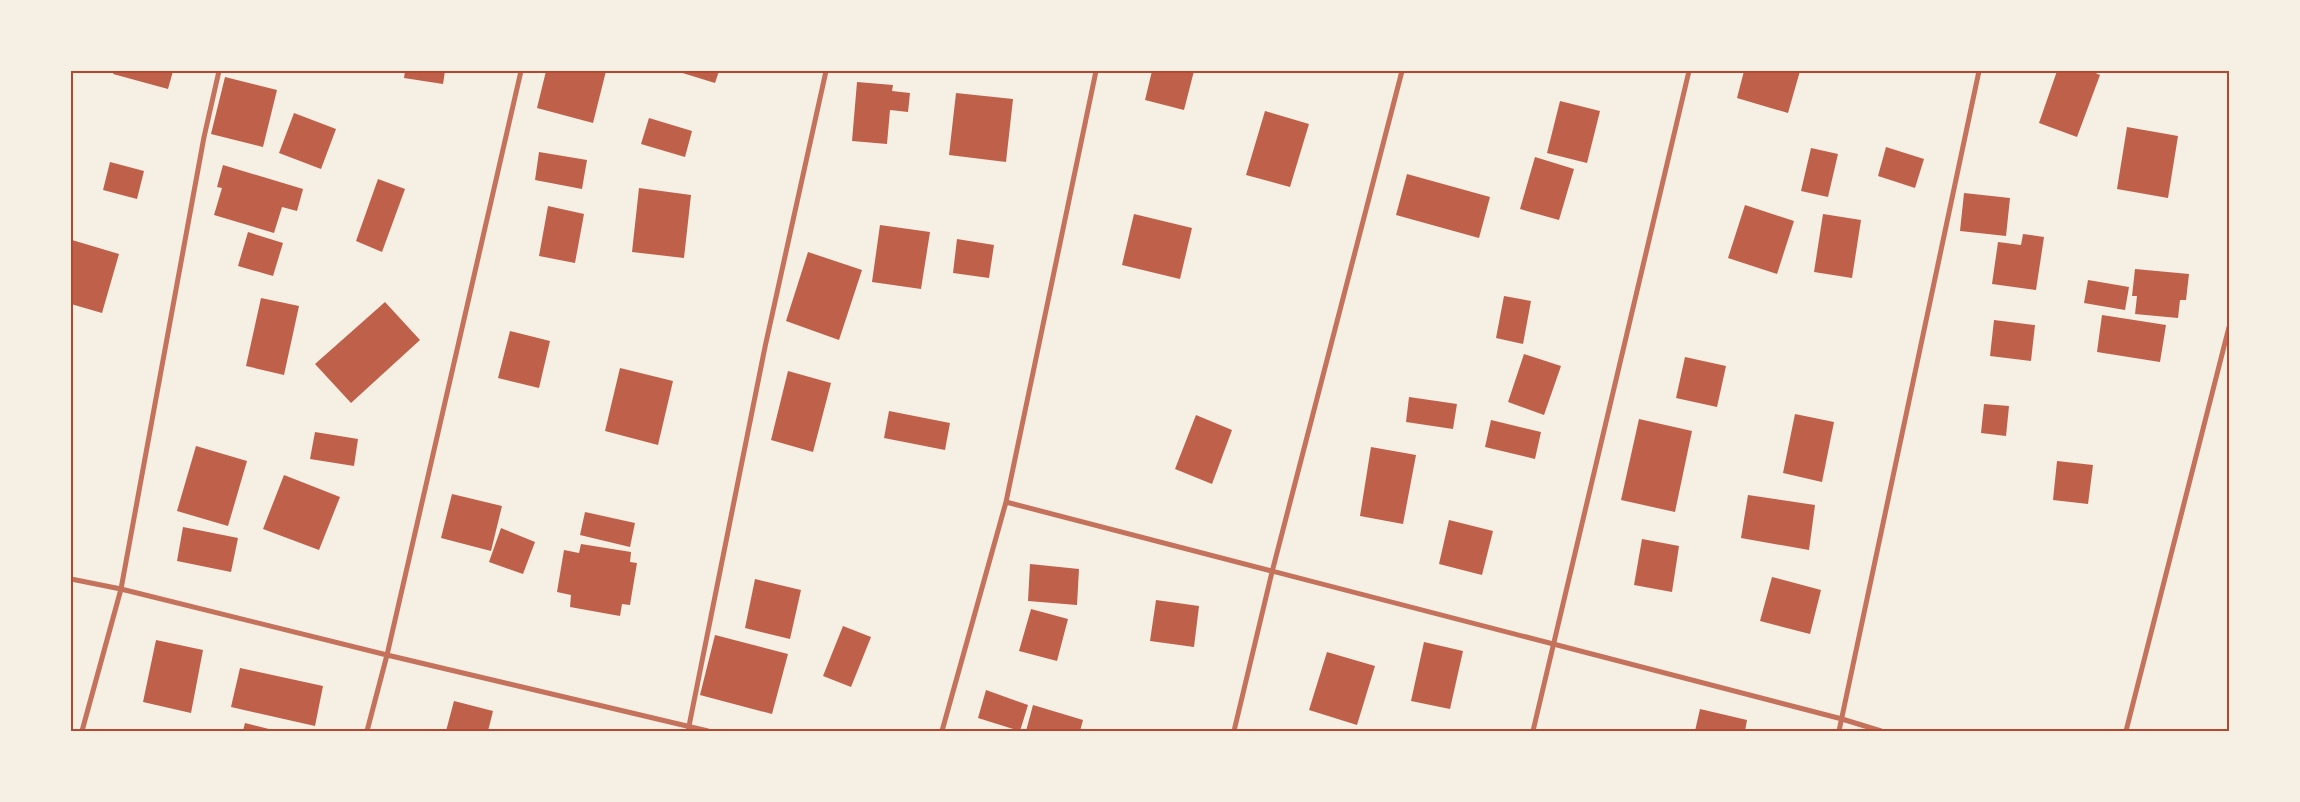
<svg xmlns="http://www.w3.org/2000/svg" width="2300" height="802" font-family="'Golos Text',sans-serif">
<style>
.building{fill:#bf614a}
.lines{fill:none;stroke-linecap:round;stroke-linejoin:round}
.minor{stroke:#c5725c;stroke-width:5}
.neatline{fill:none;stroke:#b5482f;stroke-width:2}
</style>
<rect width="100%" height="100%" fill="#f6efe4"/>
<path class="building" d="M114,71H173L168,89L113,74Z
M405,71H445L443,84L404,78Z
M546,71H606L593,123L537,108Z
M676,71H719L715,83Z
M1152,71H1194L1184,110L1145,100Z
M1744,71H1800L1788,113L1737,98Z
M2057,71H2091L2100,75L2077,137L2039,123Z
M225,77L277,90L263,147L211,134Z
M857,82L893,85L892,91L910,93L908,112L890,110L887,144L852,141Z
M956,93L1013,99L1006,162L949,155Z
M1560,101L1600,111L1587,163L1547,153Z
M1265,111L1309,124L1290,187L1246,175Z
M294,113L336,129L321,169L279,153Z
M649,118L692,131L685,157L641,144Z
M2127,127L2178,136L2168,198L2117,189Z
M1886,147L1924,159L1915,188L1878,176Z
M1811,148L1838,154L1828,197L1801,191Z
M539,152L587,160L582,189L535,180Z
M1535,157L1574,169L1559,220L1520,209Z
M110,162L144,171L137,199L103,190Z
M223,165L303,189L297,211L282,207L274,233L214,215L222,188L217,187Z
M1407,174L1490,197L1479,238L1396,215Z
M378,179L405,189L382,252L356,241Z
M639,188L691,195L684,258L632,252Z
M1964,193L2010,198L2006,236L1960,231Z
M1745,205L1794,221L1777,274L1728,258Z
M548,206L584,214L575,263L539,256Z
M1134,214L1192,228L1180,279L1122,265Z
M1823,214L1861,220L1852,278L1814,272Z
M880,225L930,232L921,289L872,282Z
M248,232L283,243L273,276L238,266Z
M2023,234L2044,237L2036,290L1992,284L1998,242L2021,245Z
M957,239L994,245L989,278L953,273Z
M72,240L119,254L102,313L71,304Z
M808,252L862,270L839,340L786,321Z
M2135,269L2189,274L2186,300H2180L2178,318L2135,314L2137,296H2132Z
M2088,280L2129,287L2125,310L2084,303Z
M1504,296L1531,301L1523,344L1496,338Z
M261,298L299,306L284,375L246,366Z
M385,302L420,340L351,403L315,364Z
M2102,315L2166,325L2160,362L2097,352Z
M1994,320L2035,325L2031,361L1990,356Z
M510,331L550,341L539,388L498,378Z
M1524,354L1561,366L1544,415L1508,402Z
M1685,357L1726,366L1717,407L1676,398Z
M620,368L673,381L658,445L605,431Z
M788,371L831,383L813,452L771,440Z
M1409,397L1457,404L1453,429L1406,422Z
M1984,404L2009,406L2006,436L1981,433Z
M889,411L950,423L945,450L884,438Z
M1795,414L1834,422L1822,482L1783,473Z
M1196,415L1232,430L1212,484L1175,469Z
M1639,419L1692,431L1675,512L1621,500Z
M1491,420L1541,432L1535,459L1485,447Z
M315,432L358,439L354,466L310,459Z
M196,446L247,461L228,526L177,511Z
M1371,447L1416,455L1403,524L1360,516Z
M2057,461L2093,465L2088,504L2053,500Z
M284,475L340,497L319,550L263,529Z
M452,494L502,506L491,551L441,538Z
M1748,495L1815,505L1809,550L1741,538Z
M585,512L635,523L630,547L580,535Z
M1449,520L1493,531L1482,575L1439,564Z
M183,527L238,538L231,572L177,561Z
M501,528L535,542L523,574L489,562Z
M1642,539L1679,546L1672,592L1634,585Z
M581,544L631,552L630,562L637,563L630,605L622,604L620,616L570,607L571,595L557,592L564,550L579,553Z
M1030,564L1079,569L1077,605L1028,601Z
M1772,577L1821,590L1810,634L1760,621Z
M755,579L801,590L790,639L745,628Z
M1156,600L1199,606L1194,647L1150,641Z
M1031,609L1068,619L1057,661L1019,651Z
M843,626L871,637L851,687L823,676Z
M715,635L788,654L772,714L700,695Z
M156,640L203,650L191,713L143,702Z
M1424,642L1463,651L1450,709L1411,701Z
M1327,652L1375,666L1357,725L1309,710Z
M240,668L323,686L315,726L231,707Z
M986,690L1028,705L1020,731L978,718Z
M454,701L493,711L488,731H446Z
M1033,705L1083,720L1080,731H1026Z
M1700,709L1747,720L1745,731H1695Z
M245,723L273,730V731H243Z"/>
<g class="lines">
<path class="minor" d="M1006,502L1842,719L1881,731
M71,579L121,589L387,655L708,731
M82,731L121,589L204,137L219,71
M367,731L387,655L521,71
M688,731L765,347L826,71
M942,731L1006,502L1096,71
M1234,731L1272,572L1402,71
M1533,731L1689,71
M1839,731L1979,71
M2126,731L2229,327"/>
</g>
<rect width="2300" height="802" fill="none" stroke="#f6efe4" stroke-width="145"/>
<rect x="72" y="72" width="2156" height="658" class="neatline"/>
</svg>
